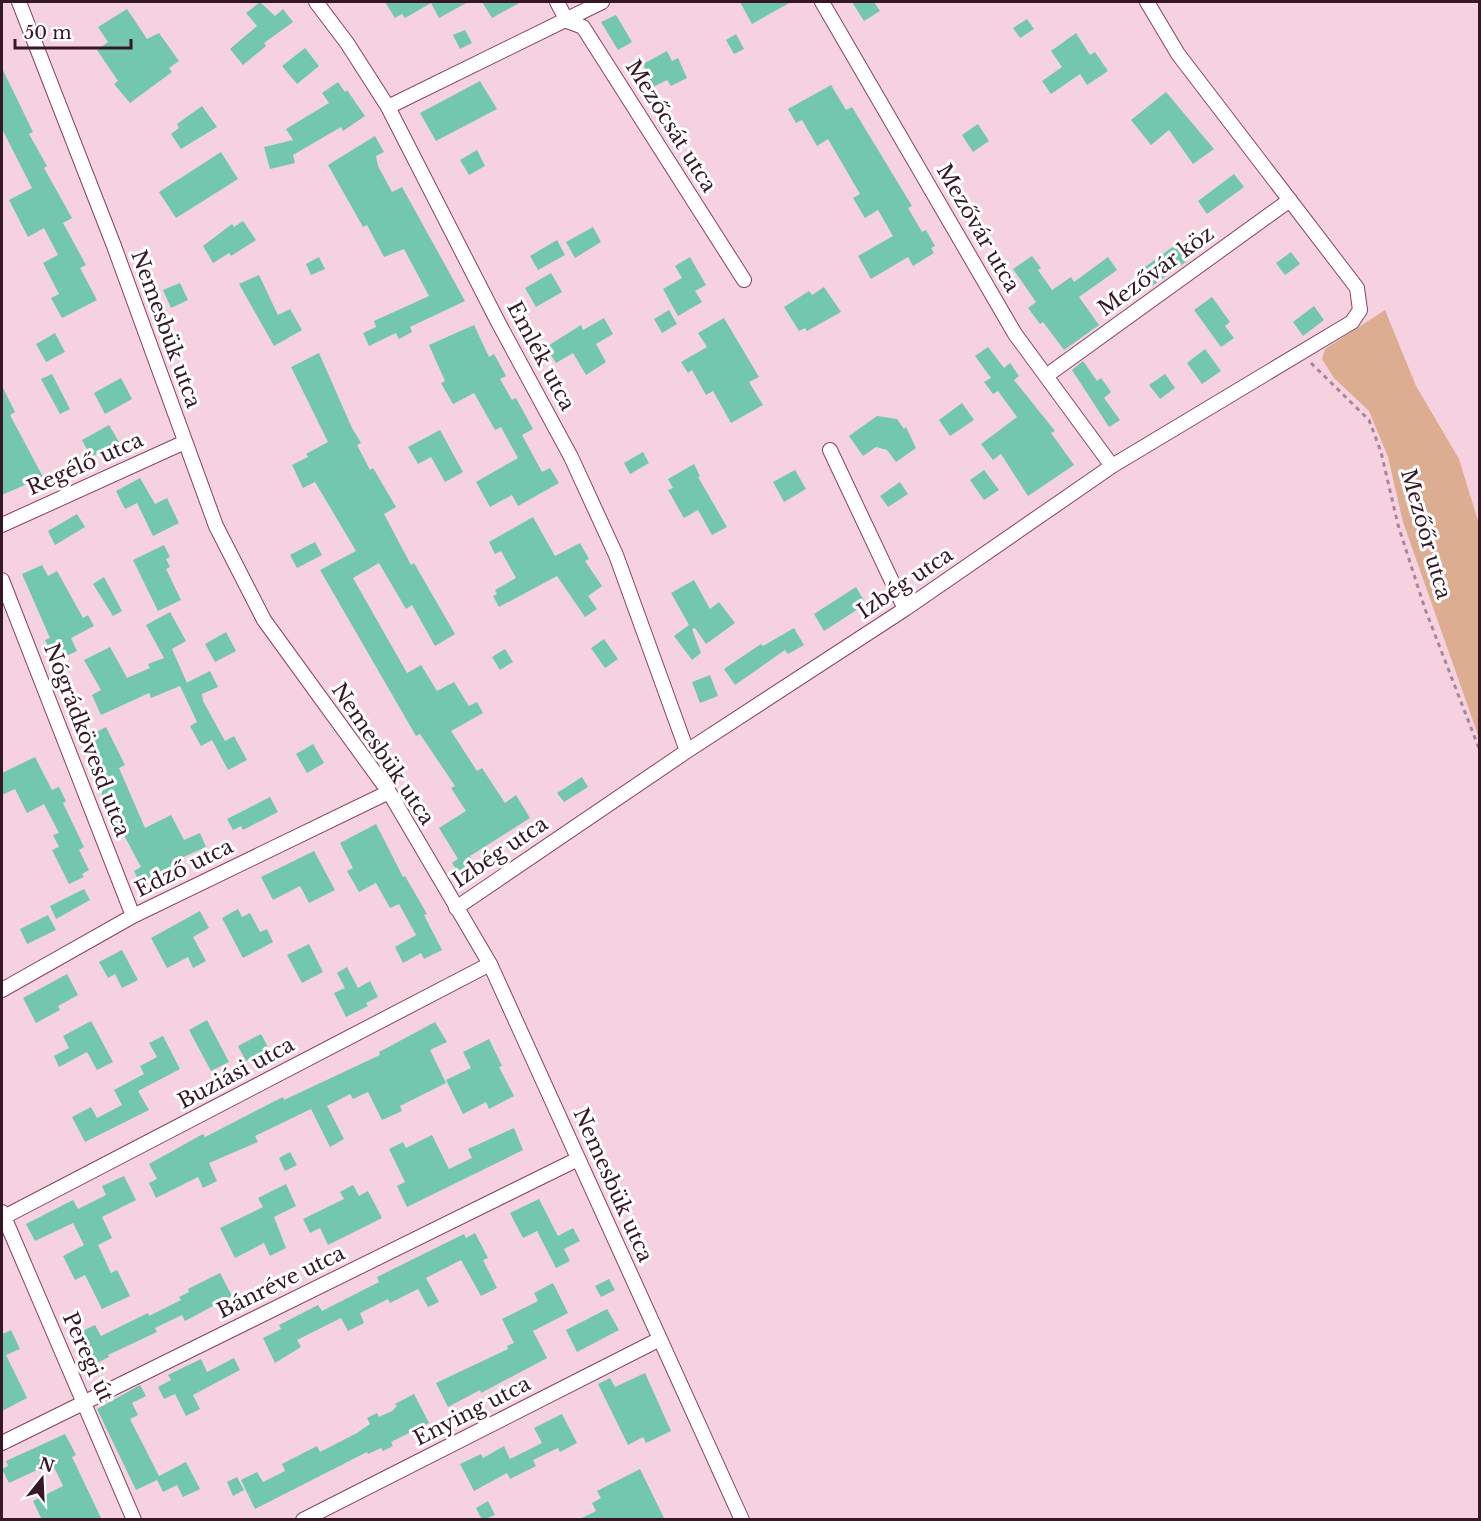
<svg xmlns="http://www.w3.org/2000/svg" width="1481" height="1521" font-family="'Libre Baskerville',serif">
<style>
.green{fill:#ddad91}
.building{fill:#73c7ad}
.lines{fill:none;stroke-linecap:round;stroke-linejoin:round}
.minor-casing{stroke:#894063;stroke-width:16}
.path{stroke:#a98796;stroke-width:3;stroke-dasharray:4.5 4.5;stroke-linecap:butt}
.minor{stroke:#fff;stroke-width:14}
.labels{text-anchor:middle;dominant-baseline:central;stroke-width:6;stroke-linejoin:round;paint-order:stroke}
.street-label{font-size:21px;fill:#361726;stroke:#fff}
</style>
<rect width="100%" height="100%" fill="#f6d2e1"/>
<path class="green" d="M1385,310L1416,386L1459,459L1479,524V738L1403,522L1388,457L1369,411L1334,378L1322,359L1325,349Z"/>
<path class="building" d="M260,2L275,16L283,9L293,22L264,43L266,46L243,65L230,49L257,26L246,13Z
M385,2H468L439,18L431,3L405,18L402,14L395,18Z
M482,2H521L492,18Z
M740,2H791L752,24Z
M852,2H874L880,11L864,21Z
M127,9L147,39L159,33L179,61L169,68L172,72L130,103L114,84L118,81L97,50L108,42L98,27Z
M616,15L632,42L618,50L601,22Z
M1027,19L1034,29L1020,38L1013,28Z
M465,30L472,43L460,49L453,35Z
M1076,33L1090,55L1095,52L1108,71L1087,85L1080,74L1051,94L1042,81L1062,67L1051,51Z
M736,34L744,49L734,54L726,40Z
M305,48L319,66L297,84L282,66Z
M667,51L672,61L678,58L687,78L671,86L667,80L649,89L643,77L648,74L643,64Z
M2,68L33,132L29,134L47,166L44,168L72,218L63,223L86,265L80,268L97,300L62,318L51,298L59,294L43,263L58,255L44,228L28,237L9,200L32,188L2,129Z
M480,81L497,109L436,141L420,113Z
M338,82L345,92L347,90L365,116L343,131L341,127L293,155L295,163L270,169L264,147L293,140L286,129L329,103L322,93Z
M831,85L846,110L852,107L912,206L908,208L922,232L926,230L935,246L931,248L934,253L913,266L908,257L871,279L858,256L893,236L878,210L865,218L853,198L860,194L828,139L817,146L802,120L796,123L788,109Z
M1166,92L1214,149L1193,164L1169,130L1151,145L1131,120Z
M202,106L217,127L181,149L171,134L179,128L177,124Z
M978,124L989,141L973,152L962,135Z
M375,136L384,152L376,156L378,166L392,192L402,187L465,301L410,327L412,332L399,339L396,333L369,346L363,333L376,327L374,321L429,296L404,249L384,257L367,225L363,227L328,165Z
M477,150L485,166L469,175L460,160Z
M221,152L238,179L176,218L159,192Z
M1234,174L1244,187L1207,214L1198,201Z
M243,221L256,240L231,256L229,253L213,263L203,246L232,224L234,227Z
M593,227L601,242L575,258L566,242Z
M557,240L565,255L538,270L530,256Z
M1178,243L1190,259L1149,288L1138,272Z
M1291,252L1300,264L1285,275L1276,263Z
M1032,256L1041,268L1038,270L1052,290L1071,277L1074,282L1108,257L1117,270L1079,297L1099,325L1064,350L1043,322L1040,324L1028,308L1036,302L1013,269Z
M319,257L325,269L311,275L306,264Z
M690,257L706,285L695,291L702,302L678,316L663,289L682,278L675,266Z
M551,273L562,292L536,307L525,288Z
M259,275L278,315L290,309L302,330L274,346L239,284Z
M180,283L188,300L171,308L163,290Z
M824,287L841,312L807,331L805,328L799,331L784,307L809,291L812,295Z
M1212,297L1230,322L1225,326L1234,338L1221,347L1194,310Z
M1314,306L1324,320L1303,336L1293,322Z
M669,310L677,324L662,333L654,319Z
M604,318L613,334L596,344L606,362L586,375L573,353L556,363L546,347L581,325L583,330Z
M724,318L759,377L749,382L763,405L731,423L713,391L706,395L692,370L688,373L681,362L707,347L698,333Z
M474,325L489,357L494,354L506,376L500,379L512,400L516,398L533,429L522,435L542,472L550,468L559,483L518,506L512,495L490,507L476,482L518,458L501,427L495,430L474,393L453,404L441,383L445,381L429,345Z
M55,333L65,352L46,362L36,344Z
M988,347L1004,368L1010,363L1019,376L1014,380L1055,431L1051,433L1074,465L1028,496L1001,454L993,460L981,444L1017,417L998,391L993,394L984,382L991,378L975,356Z
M1205,349L1221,371L1202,384L1187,363Z
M319,353L352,428L361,443L357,445L370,470L373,468L396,507L384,514L411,565L414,563L455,634L435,646L412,605L406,609L379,563L353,578L407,673L421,665L437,691L454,682L469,706L477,702L483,713L451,731L477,771L482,768L505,803L516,795L530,818L470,856L477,867L461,877L452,863L458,859L439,828L466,811L451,788L455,786L420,734L416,736L320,570L356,551L315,482L303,488L292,465L308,457L306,454L328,442L291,367Z
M1083,361L1097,381L1101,378L1111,392L1104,398L1120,420L1109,427L1072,370Z
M52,374L70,409L60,414L41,379Z
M1165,374L1175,388L1160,399L1149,385Z
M121,378L132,399L105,414L94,393Z
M2,386L15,412L10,415L43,477L2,495Z
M962,403L974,420L950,436L939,420Z
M877,416L897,419L904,429L906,427L916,448L896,462L887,450L876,447L863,456L849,436Z
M109,425L119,442L91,457L82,440Z
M440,430L463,472L445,482L431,457L418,464L408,447Z
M643,452L649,463L630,474L624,463Z
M694,464L700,476L698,477L727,527L712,535L698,510L684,518L668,490L673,488L668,479Z
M795,470L806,489L784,502L773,482Z
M984,470L999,490L984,500L970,480Z
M140,478L155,504L167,498L179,523L153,536L137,503L125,509L116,491Z
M900,482L908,494L888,507L880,496Z
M77,514L85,527L55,545L48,531Z
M533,517L555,556L580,543L589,559L585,561L602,586L588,596L597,609L585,617L557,576L499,607L493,596L497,594L495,590L516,578L501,551L495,554L489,542Z
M315,542L322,555L297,568L290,555Z
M164,545L170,557L166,559L170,567L166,569L181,600L158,611L133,560Z
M42,565L48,576L57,571L83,618L88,615L94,626L71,638L77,651L55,661L45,640L50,638L22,574Z
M104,577L122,611L113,616L93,584Z
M694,580L710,609L719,602L735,623L706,644L695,628L692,629L701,653L692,660L674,636L689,625L671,593Z
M856,587L866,604L824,631L814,614Z
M170,612L186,641L172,649L187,683L151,698L149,693L101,715L92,695L101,690L84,660L110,647L127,678L150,668L148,664L164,658L146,625Z
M794,628L804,645L788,654L785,650L735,685L724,669L761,644L763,646Z
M226,632L236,651L215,662L205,644Z
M604,639L618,659L605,668L591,648Z
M505,649L513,662L500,670L492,657Z
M210,671L218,687L202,694L203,701L225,741L234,736L247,760L228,770L212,740L201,746L190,726L197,722L180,686Z
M710,675L718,696L700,703L692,682Z
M106,727L125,765L119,768L145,828L171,815L184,840L200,833L206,847L172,862L174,865L160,872L164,880L143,890L134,871L141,867L118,824L115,825L92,770L100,766L85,738Z
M313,744L324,763L307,773L296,754Z
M35,757L52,790L59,787L66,801L63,803L84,847L79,850L89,870L82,874L84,877L69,884L52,850L59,847L53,835L59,833L44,804L27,813L15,789L2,795V773Z
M582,777L588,787L564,802L557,793Z
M270,797L278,812L243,830L241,826L233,830L227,819Z
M376,824L403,877L405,876L427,914L424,915L442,950L424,959L421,953L403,963L395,947L416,935L399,904L390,908L376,883L359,892L347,871L353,868L340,843Z
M314,851L335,890L309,903L300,886L273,900L261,877Z
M84,889L90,900L56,919L50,906Z
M238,909L242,917L250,913L260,932L267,929L273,942L243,958L222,918Z
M200,911L209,928L193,937L206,961L193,968L188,957L167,968L151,938Z
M48,915L56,930L27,944L20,929Z
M309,944L323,972L302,983L287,955Z
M122,950L138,980L122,988L115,974L108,978L99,962Z
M347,967L358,988L370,981L378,997L366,1003L368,1006L346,1017L334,993L345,988L337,973Z
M67,974L78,995L58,1006L60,1010L36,1023L23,998Z
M207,1020L229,1062L211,1071L189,1030Z
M91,1021L113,1062L97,1070L87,1052L59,1067L54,1056L69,1048L63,1036Z
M435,1022L447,1042L430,1050L446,1083L400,1106L402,1111L382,1120L368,1092L353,1099L350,1094L327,1106L344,1139L330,1147L311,1109L255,1136L258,1142L209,1163L217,1181L203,1188L198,1177L156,1198L149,1183L157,1179L149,1164L203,1134L205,1137L283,1097L284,1100L380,1055L379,1052Z
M261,1034L269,1049L246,1061L238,1046Z
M163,1036L180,1069L138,1091L149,1110L85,1142L72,1117L91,1107L97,1118L122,1105L114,1090L144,1074L140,1066L157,1057L149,1043Z
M489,1039L502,1066L499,1067L514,1096L489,1109L486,1102L463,1114L446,1080L471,1068L463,1052Z
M514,1128L523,1150L407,1207L397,1186L405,1182L389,1149L403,1142L406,1148L432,1135L449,1169L472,1158L468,1149Z
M290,1152L297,1165L285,1171L279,1158Z
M124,1176L136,1200L102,1217L112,1238L98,1245L111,1273L117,1270L130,1296L102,1309L85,1275L75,1280L63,1256L84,1245L73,1223L35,1241L26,1224L73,1200L78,1209L106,1195L102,1186Z
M286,1184L296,1206L274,1217L286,1248L270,1256L264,1243L235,1258L220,1228L263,1207L258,1198Z
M353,1185L359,1196L368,1191L382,1218L328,1245L320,1228L310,1233L303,1219L344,1199L340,1192Z
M539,1199L558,1236L573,1228L580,1241L564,1249L570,1261L556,1268L537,1231L523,1238L510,1213Z
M475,1233L488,1258L483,1260L497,1288L481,1296L461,1260L426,1278L439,1302L428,1307L418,1289L390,1303L388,1299L360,1313L364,1323L348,1331L341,1318L297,1340L301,1347L275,1363L263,1338L281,1329L279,1325L318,1305L322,1311L379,1282L377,1277L464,1234L466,1238Z
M220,1273L232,1296L185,1321L182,1315L155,1328L157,1332L108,1355L109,1357L91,1366L84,1357L76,1334L95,1325L101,1336L148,1313L149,1316L181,1300L179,1297L189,1292L188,1289Z
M609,1279L615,1290L601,1297L595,1286Z
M553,1283L568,1313L533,1331L547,1358L481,1393L480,1390L448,1407L436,1383L508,1349L507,1346L514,1343L502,1319L538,1301L534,1293Z
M607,1309L619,1330L577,1352L566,1330Z
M11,1330L20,1349L6,1355L27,1398L2,1411V1334Z
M234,1358L240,1370L193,1395L200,1409L186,1416L175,1394L164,1399L158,1387L171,1380L168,1375L201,1359L207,1372Z
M645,1373L671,1431L646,1443L643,1437L628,1445L598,1384L610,1378L615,1387Z
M140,1385L146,1396L132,1403L138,1415L130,1419L159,1476L186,1462L200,1489L183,1497L177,1485L163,1492L157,1480L136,1490L97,1409Z
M414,1394L429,1423L391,1442L393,1446L383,1451L381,1448L368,1454L367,1452L255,1509L241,1480L257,1472L263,1482L285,1471L282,1464L317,1446L320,1452L357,1433L370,1424L367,1418L377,1413L379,1417L392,1411L397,1406L395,1404Z
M562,1414L577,1443L560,1452L558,1448L533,1460L536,1466L510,1479L507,1473L474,1491L460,1464L481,1454L483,1458L504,1446L510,1459L542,1443L534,1428Z
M65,1434L76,1455L72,1457L102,1520H42L33,1501L63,1486L52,1463L9,1483L2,1469L8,1466L6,1461Z
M640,1469L665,1520H578L596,1511L592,1503L601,1498L597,1491Z
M237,1477L244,1490L233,1496L227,1482Z
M488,1501L495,1515L482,1520L476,1508Z"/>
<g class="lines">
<defs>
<path id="minor" d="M19,2L114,246L216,526L264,620L389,792L490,964L742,1520
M316,2L347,43L388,107L498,322L571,457L616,555L687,751
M557,2L567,21L583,27L744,280
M822,2L1015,334L1112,466
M388,107L602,2
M1046,376L1290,200
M830,450L905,609
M2,525L185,442
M2,580L133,916
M456,908L687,751L905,609L1112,466L1352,322L1360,310L1357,288L1178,54L1147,2
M2,990L133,916L389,792
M2,1212L134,1520
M2,1218L490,964
M2,1443L578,1159
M303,1520L660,1339"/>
</defs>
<use href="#minor" class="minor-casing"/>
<path class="path" d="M1311,363L1369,420L1381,452L1398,525L1425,609L1480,751"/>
<use href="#minor" class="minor"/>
</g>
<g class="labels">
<g class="street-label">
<text transform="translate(671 126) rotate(58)">Mezőcsát utca</text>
<text transform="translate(978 228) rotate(60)">Mezővár utca</text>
<text transform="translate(1156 271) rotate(-36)">Mezővár köz</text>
<text transform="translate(166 329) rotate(70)">Nemesbük utca</text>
<text transform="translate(541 356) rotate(62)">Emlék utca</text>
<text transform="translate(85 464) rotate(-24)">Regélő utca</text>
<text transform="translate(1426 534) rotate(74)">Mezőőr utca</text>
<text transform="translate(905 583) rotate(-34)">Izbég utca</text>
<text transform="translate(87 740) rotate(69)">Nógrádkövesd utca</text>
<text transform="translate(383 754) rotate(56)">Nemesbük utca</text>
<text transform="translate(500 852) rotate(-34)">Izbég utca</text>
<text transform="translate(184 868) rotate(-26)">Edző utca</text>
<text transform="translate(236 1073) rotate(-28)">Buziási utca</text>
<text transform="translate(613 1185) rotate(66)">Nemesbük utca</text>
<text transform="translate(281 1282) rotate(-26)">Bánréve utca</text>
<text transform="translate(88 1357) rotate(66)">Peregi út</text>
<text transform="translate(472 1411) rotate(-27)">Enying utca</text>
</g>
</g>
<rect width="1481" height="1521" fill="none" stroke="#361726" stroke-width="6"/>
<g transform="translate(42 1479) rotate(18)" stroke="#ffffff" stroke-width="4.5" paint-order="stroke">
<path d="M0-4.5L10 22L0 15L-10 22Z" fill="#361726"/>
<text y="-9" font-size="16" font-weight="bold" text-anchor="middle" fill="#361726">N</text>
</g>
<path d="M15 39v9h116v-9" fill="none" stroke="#361726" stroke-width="3"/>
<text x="24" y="39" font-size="18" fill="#361726" stroke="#ffffff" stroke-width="4.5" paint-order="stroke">50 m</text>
</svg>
